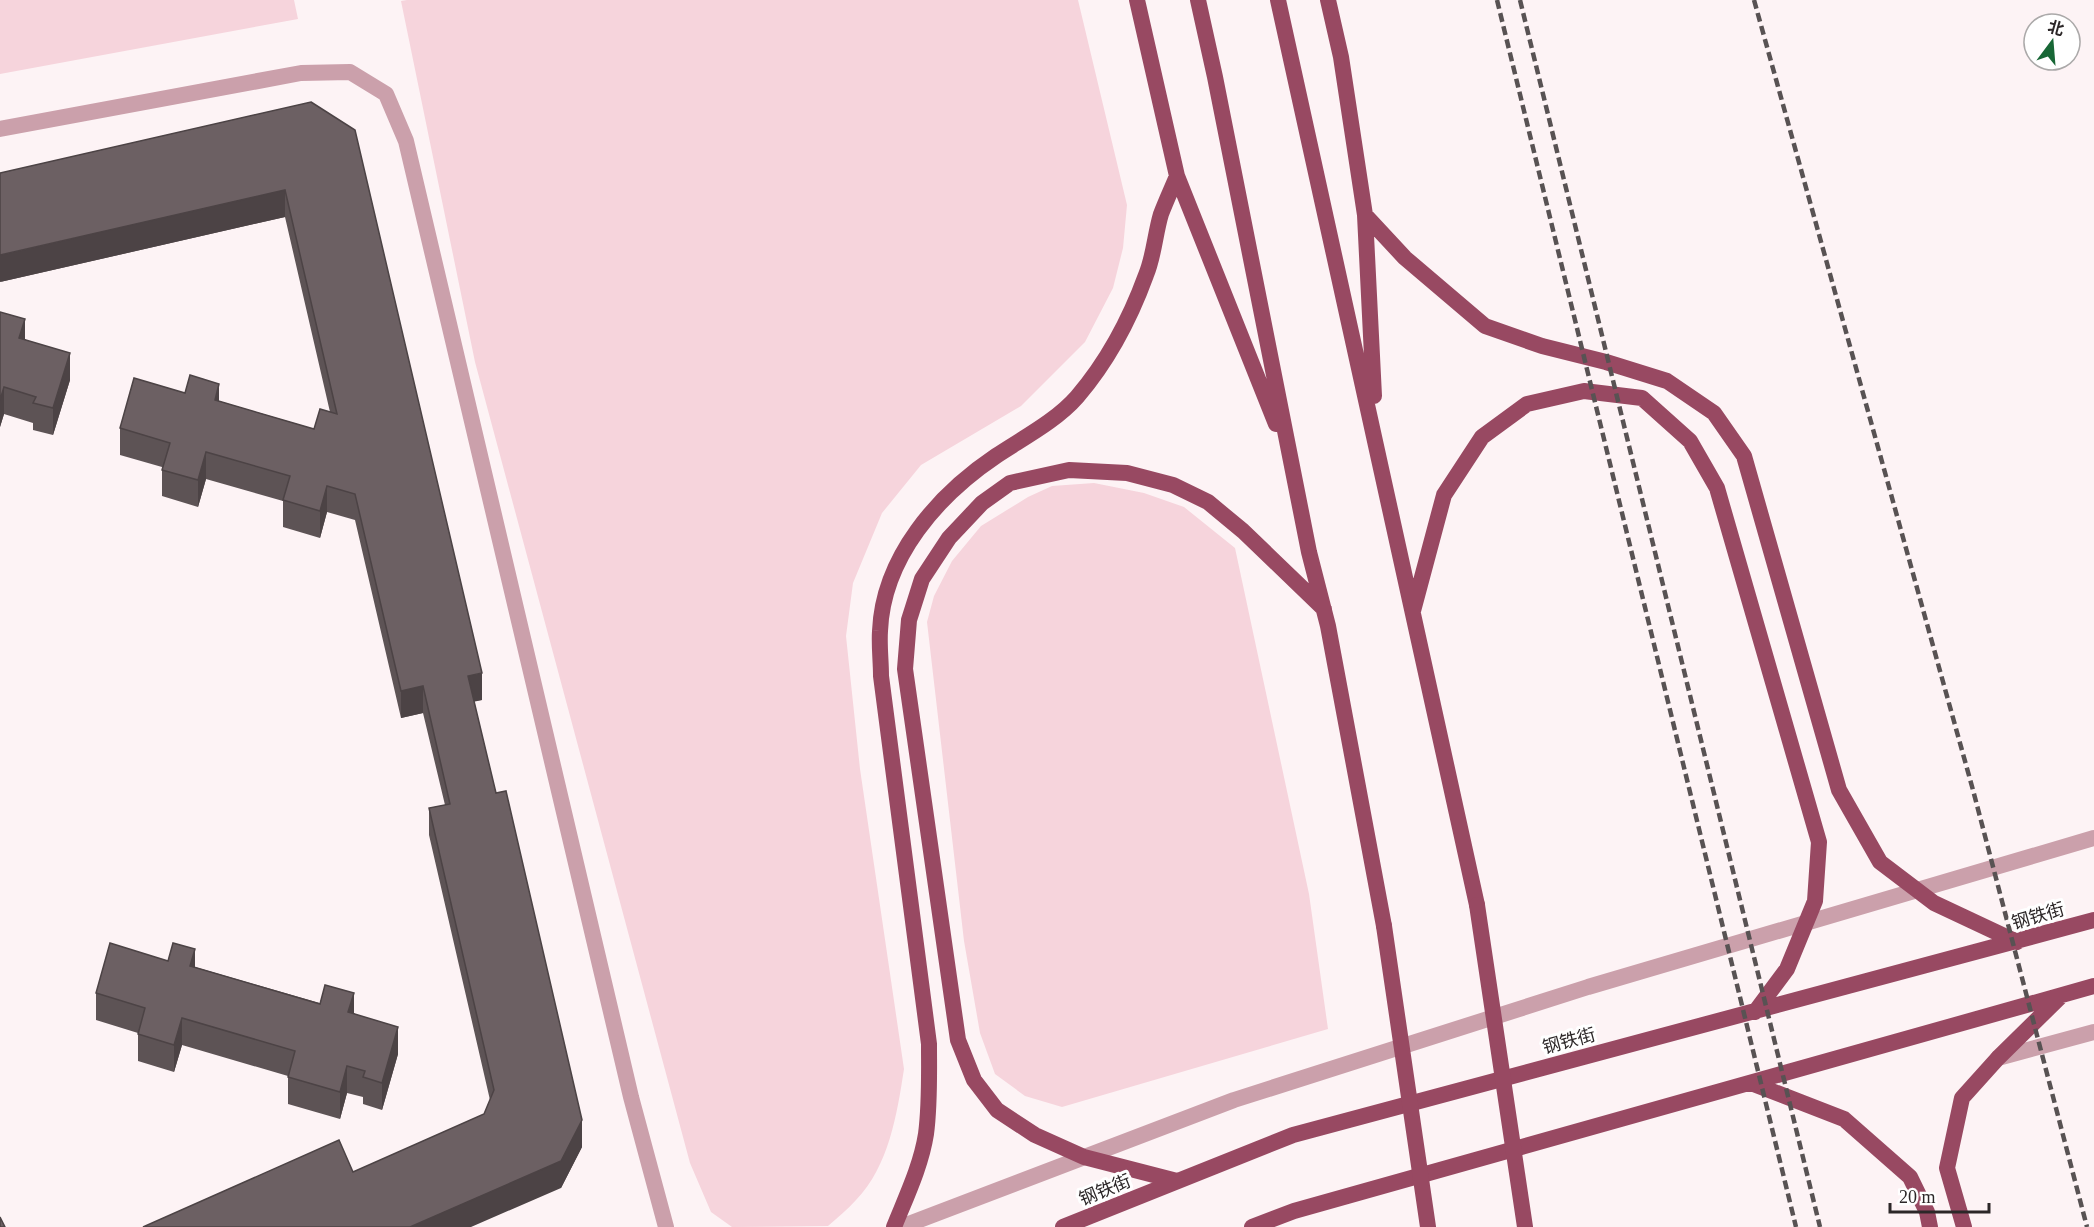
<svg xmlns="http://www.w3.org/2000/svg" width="2094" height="1227" font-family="'Times New Roman','Noto Sans SC',serif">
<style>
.grass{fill:#f6d4dc}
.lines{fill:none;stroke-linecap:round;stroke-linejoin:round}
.service{stroke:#cba0ab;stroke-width:16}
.minor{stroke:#cba0ab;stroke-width:16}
.trunk{stroke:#984962;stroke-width:16}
.rail{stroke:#585253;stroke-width:4.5;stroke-dasharray:9 4.5;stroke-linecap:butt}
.trunk-bridge{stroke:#984962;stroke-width:16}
.wall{fill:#5d5355}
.shaded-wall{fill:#4c4345}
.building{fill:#6c6063;stroke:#4c4345;stroke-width:1.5}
.labels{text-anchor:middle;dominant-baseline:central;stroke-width:6;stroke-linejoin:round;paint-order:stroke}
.street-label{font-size:18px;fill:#2c2728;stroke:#fff}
</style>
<rect width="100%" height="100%" fill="#fdf3f5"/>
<path class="grass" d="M0,0H294L298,19L0,74Z
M407,0H1078L1127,205L1123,248L1113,288L1085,342L1021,406L921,465L882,513L853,583L846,636L860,769L904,1069C897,1114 889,1166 856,1200C847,1210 837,1218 828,1226L732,1227L711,1212L690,1163L475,362L401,1Z
M1094,483L1144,493L1184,507L1235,548L1309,894L1328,1029L1062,1107L1025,1096L995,1074L980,1033L964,941L927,622L934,596L952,561L981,526L1028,497L1052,486Z"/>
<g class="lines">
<path class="service" d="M1998,1058L2094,1032
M901,1227L1234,1100L1588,987L2094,838"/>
<path class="minor" d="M0,129L301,73L350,72L386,94L406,141L631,1097L666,1227"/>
<path class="trunk" d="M1137,0L1177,176L1276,424
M1198,0L1215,77L1309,552L1328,626L1384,926
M1278,0L1477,905
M1328,0L1341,57L1365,215L1374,396
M1365,215L1405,258L1485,326L1542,346L1606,362L1667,381L1714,413L1744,456L1839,790L1880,862L1934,903L2017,942
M1413,611L1444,495L1482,437L1527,404L1584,391L1642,398L1690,441L1717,488L1819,842L1815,901L1787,969L1755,1012
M1751,1083L1844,1119L1910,1177L1927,1212L1930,1227
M1177,1181L1084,1157L1035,1135L997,1110L974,1080L958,1040L905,669L909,620L922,579L949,538L982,503L1010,483L1069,470L1127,473L1173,485L1208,502L1243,531L1324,609
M894,1227C906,1197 921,1166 926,1134C930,1104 929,1074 929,1044L881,676C881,661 879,646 880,631C883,557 938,495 996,456C1023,438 1056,421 1077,397C1107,362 1130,319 1146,275C1154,256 1155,234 1161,214C1166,201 1172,188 1177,176
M1063,1227L1293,1135L2094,920
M1252,1227L1294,1211L2094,986
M1964,1227L1947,1168L1962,1098L1998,1058L2061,996"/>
<path class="rail" d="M1497,0L1796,1227
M1520,0L1820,1227
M1754,0L1973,790L2087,1227"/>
<path class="trunk-bridge" d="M1477,905L1525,1227
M1384,926L1428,1227"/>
</g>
<path class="wall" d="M311,102L482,700L474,701L496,793L582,1147L561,1188L353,1172L484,1114L490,1100L429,835V808L445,805L423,713L401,718L355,520L327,512L320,538L283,527V501L206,479L198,507L162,496V467L120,455V428L185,393L219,401L314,429L330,412L285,217L0,282Z
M0,312L25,339L70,380L53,435L33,430V423L4,414L0,427Z
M168,961L195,967L354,1013L398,1054L382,1110L363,1104V1097L347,1093L340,1119L288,1104V1076L182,1045L174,1072L138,1061V1033L96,1020V993Z"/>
<path class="shaded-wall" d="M285,190V217L0,282V255Z
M25,319V346L19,338Z
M70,353V380L53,435V408Z
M219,384V410L215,400Z
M4,387V414L0,427V400Z
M206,452V479L198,507V480Z
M327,486V512L320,538V511Z
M482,673V700L468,703V676Z
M423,686V713L401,718V691Z
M195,949V976L190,966Z
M354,993V1020L348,1012Z
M182,1018V1045L174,1072V1045Z
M398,1027V1054L382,1110V1083Z
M347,1066V1093L340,1119V1092Z
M582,1120V1147L561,1188L471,1227H410Z"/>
<path class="building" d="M311,102L355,130L482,673L468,676L496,793L506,791L582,1120L561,1161L410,1227H143L339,1140L353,1172L484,1114L494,1090L429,808L450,804L423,686L401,691L355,494L327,486L320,511L283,500L290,476L206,452L198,480L162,470L170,443L120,428L134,378L185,393L190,375L219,384L215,400L314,429L320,409L337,414L285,190L0,255V173Z
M0,312L25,319L19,338L70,353L53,408L33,403L36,397L4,387L0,400Z
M110,943L168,961L173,943L195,949L190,966L320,1004L325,985L354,993L348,1012L398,1027L382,1083L363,1077L365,1071L347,1066L340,1092L288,1077L295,1051L182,1018L174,1045L138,1034L145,1008L96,993Z
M0,1217L5,1227H0Z"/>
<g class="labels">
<g class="street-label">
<text transform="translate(2038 916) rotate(-16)">钢铁街</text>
<text transform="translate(1569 1041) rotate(-15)">钢铁街</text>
<text transform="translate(1105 1190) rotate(-22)">钢铁街</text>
</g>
</g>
<g transform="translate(2052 42) rotate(16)"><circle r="28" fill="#ffffff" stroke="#aba9a9" stroke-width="1.5"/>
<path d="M0-4.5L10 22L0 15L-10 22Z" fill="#186736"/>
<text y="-9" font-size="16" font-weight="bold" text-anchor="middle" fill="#2c2728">北</text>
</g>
<path d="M1890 1203v9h99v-9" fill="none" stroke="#2c2728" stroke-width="3"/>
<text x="1899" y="1203" font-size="18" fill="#2c2728" stroke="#ffffff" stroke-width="4.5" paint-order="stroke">20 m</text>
</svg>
